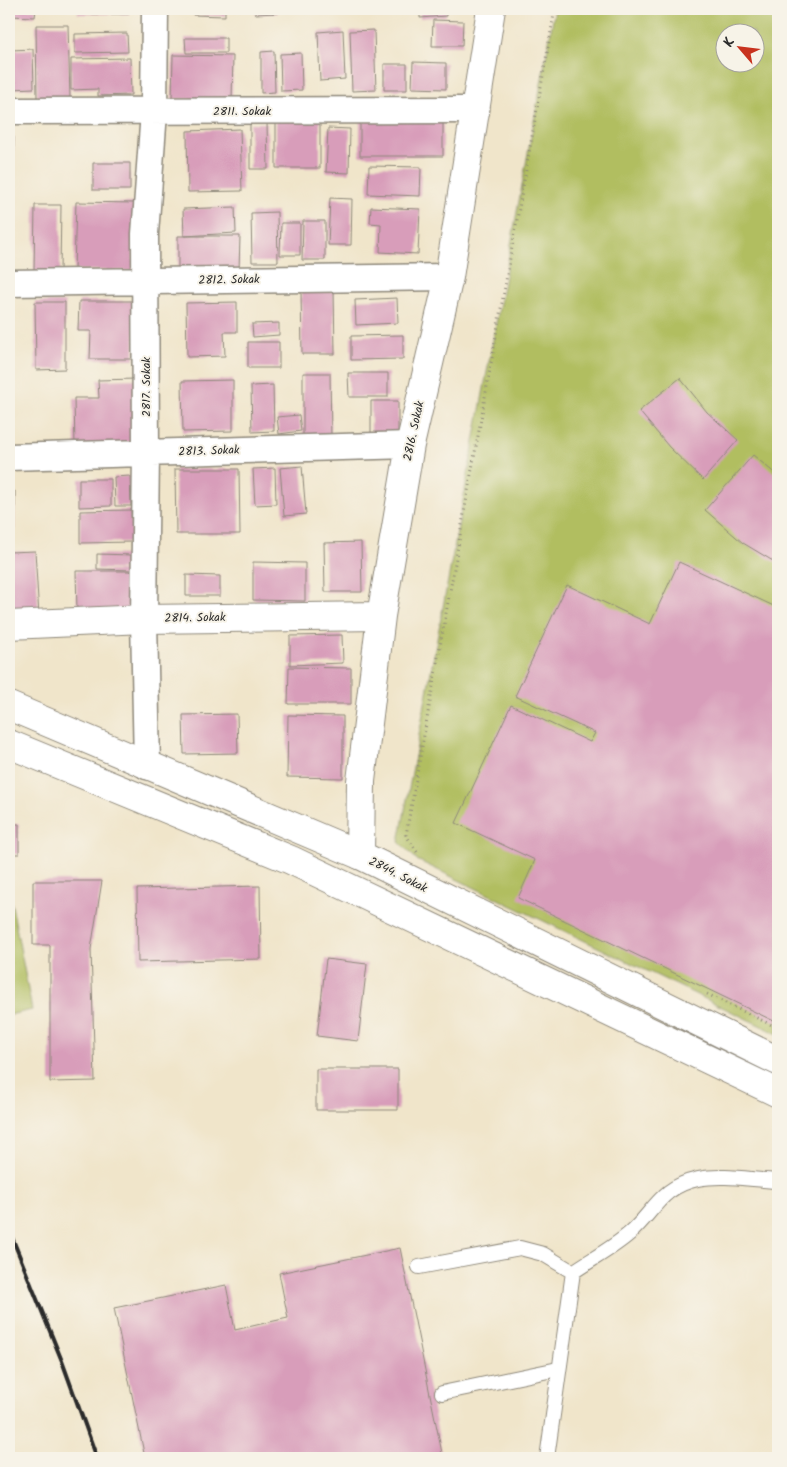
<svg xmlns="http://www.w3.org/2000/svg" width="787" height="1467" font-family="Kalam,sans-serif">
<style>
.green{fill:#b1be60;stroke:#6e7446;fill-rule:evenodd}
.building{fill:#d89dba}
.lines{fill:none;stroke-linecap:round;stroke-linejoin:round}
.service-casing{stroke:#8e887a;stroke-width:16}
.minor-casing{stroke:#8e887a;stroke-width:29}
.tertiary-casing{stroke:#8e887a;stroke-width:30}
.secondary-casing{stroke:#8e887a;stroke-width:30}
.path{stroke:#8e887a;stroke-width:3;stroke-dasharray:1 4;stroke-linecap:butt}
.service{stroke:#fff;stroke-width:14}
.minor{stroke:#fff;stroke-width:26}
.tertiary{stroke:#fff;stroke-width:28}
.secondary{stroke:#fff;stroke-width:28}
.rail{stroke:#2b2b2b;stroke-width:4}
.labels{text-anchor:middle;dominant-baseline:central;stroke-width:4;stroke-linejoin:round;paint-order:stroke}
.street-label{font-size:12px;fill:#2b2b2b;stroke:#f7f3e8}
</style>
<rect width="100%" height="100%" fill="#f7f3e8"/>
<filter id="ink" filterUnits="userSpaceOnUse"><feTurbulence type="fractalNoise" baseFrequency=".02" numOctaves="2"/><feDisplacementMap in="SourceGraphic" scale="10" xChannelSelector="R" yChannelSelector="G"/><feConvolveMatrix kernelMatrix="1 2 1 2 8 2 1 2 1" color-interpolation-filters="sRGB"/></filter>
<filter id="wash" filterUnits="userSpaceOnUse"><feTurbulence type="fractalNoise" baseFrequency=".0096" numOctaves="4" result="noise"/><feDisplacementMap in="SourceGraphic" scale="20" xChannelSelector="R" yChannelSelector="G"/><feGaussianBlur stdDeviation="1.12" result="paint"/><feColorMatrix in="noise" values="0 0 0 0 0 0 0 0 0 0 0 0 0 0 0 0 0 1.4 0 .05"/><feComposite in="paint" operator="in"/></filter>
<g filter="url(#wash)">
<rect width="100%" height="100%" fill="#f0e5ca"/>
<path class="green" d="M555,9H778V1034L417,860L399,842ZM724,32H754V62H724Z
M9,890L32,1010L9,1015Z"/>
<g id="blocks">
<path class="building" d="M9,9H36L35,17L9,16Z
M78,9H129V14H78Z
M194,9H225V16L193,15Z
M255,9H278V13L255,14Z
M319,9H343V12L319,11Z
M420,9H446V16L420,18Z
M433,20L463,21L462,46H432Z
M36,25H68L70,98L37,99Z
M343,30L345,79L320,81L318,32Z
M374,30L376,90L352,91L350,31Z
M127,33L128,52L75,53V34Z
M185,38H226V53H186Z
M33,49L34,88L12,89L11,50Z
M274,51L275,92L261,93V52Z
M301,53L302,90L281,91L280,54Z
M173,55L233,56L232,99H172Z
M130,58L131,95L98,96V89L71,90V59Z
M413,62L446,63V89L412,88Z
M384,64H407V90H384Z
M276,116H320V168H276Z
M360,121H443V156H360Z
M250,123H267L268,169H250Z
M328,128L350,129L349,173L326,172Z
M240,129L242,191L188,192L187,131Z
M9,137H14L13,185H9Z
M93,163H130V190H93Z
M369,166L421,167L420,196L368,194Z
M330,198L352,199L351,245H328Z
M76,202L135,203L133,271L74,270Z
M35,205H61L60,272H34Z
M235,207L236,233L184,236L183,209Z
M371,207L420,209L418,254L380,252L381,224L370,223Z
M277,212L278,262H252L251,213Z
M303,221H325V260H302Z
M281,223H300V255H280Z
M178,236H240L239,271H178Z
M334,291L335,354H302L301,292Z
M397,298L398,323L356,325L355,300Z
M79,301H136L134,359H90L91,331H78Z
M35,302H65V369L36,370Z
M237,302V332H224L225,356L187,357L186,303Z
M279,323V335L253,337L252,324Z
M403,335V359L351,360V336Z
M248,342H279V368H248Z
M303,373H330L331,438H303Z
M348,373H388V397H349Z
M680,378L707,412L738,440L703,480L669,447L639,411Z
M136,379V444L75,446L74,398H99L98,380Z
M233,380V431L183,432L182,381Z
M273,385L274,431L252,432L251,386Z
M371,401H398V433H371Z
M299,415L301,431L279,434L277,417Z
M753,455L778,476V564L743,543L705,510Z
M302,466L306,514L284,516L280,468Z
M275,468L276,504L255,505L253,469Z
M175,469H239L240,534H176Z
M130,476L131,506H115L114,477Z
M79,479H111V506L79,507Z
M9,491H15V529H9Z
M131,510L132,542L80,543V511Z
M361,542L362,592H325L324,543Z
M35,551L39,616L13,618L9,552Z
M97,554L132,555V570L97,569Z
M253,562L305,563V601L253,600Z
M679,562L778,608V1023L518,898L535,860L456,823L511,705L590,742L595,733L515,696L567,585L650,624Z
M76,571H132V610L77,611Z
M186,575L220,576V596H186Z
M342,635L343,663L290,665V636Z
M289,667L351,668V704H288Z
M237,714L238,753L184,754L183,715Z
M288,715L343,716V778L287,777Z
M9,824H19V854H9Z
M33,881H102L91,949L95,1081L50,1082V945H33Z
M260,886L261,959L138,962L137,889Z
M326,959L367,964L358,1041L317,1036Z
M316,1069H398V1110H316Z
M400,1248L443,1458H145L114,1308L226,1285L235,1330L274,1321L288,1318L279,1273Z"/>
</g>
</g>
<g filter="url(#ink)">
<use href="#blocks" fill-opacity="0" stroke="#8e887a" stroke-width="1"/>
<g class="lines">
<defs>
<path id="service" d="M419,1267L520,1248L543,1254L573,1272
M442,1393L558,1369
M547,1458L573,1272C592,1259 613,1248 630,1233C655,1211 660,1187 698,1179C723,1174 752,1180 778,1181"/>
<path id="minor" d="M9,111L476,110
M9,283L449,277
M9,457L410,445
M147,766L144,619L146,453L145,234L154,112L155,9"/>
<path id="tertiary" d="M9,625L144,619L381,616
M360,855L361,781L381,616L410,445L449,277L491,9"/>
<path id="secondary" d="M9,706L360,855L778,1061
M9,744L291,860L778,1093"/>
</defs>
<use href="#service" class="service-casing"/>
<use href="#minor" class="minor-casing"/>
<use href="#tertiary" class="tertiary-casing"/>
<use href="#secondary" class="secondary-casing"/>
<path class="path" d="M417,852L406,835L555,9
M707,994L778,1028"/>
<use href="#service" class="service"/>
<use href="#minor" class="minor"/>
<use href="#tertiary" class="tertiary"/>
<use href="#secondary" class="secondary"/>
<path class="rail" d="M9,1230L62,1361L97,1458"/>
</g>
</g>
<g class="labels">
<g class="street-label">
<text x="242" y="111">2811. Sokak</text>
<text transform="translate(229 280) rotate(-1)">2812. Sokak</text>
<text transform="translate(146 387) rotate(-90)">2817. Sokak</text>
<text transform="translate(414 431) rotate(-78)">2816. Sokak</text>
<text transform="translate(209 451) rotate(-2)">2813. Sokak</text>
<text transform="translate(195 618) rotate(-1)">2814. Sokak</text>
<text transform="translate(398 875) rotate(27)">2844. Sokak</text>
</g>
</g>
<rect width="787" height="1467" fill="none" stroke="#f7f3e8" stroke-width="30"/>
<g transform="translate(740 48) rotate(298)"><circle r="24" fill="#f7f3e8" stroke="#a5a39c"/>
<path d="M0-4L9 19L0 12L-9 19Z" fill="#c8321e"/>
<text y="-8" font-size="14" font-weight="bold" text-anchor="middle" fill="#2b2b2b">K</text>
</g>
</svg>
